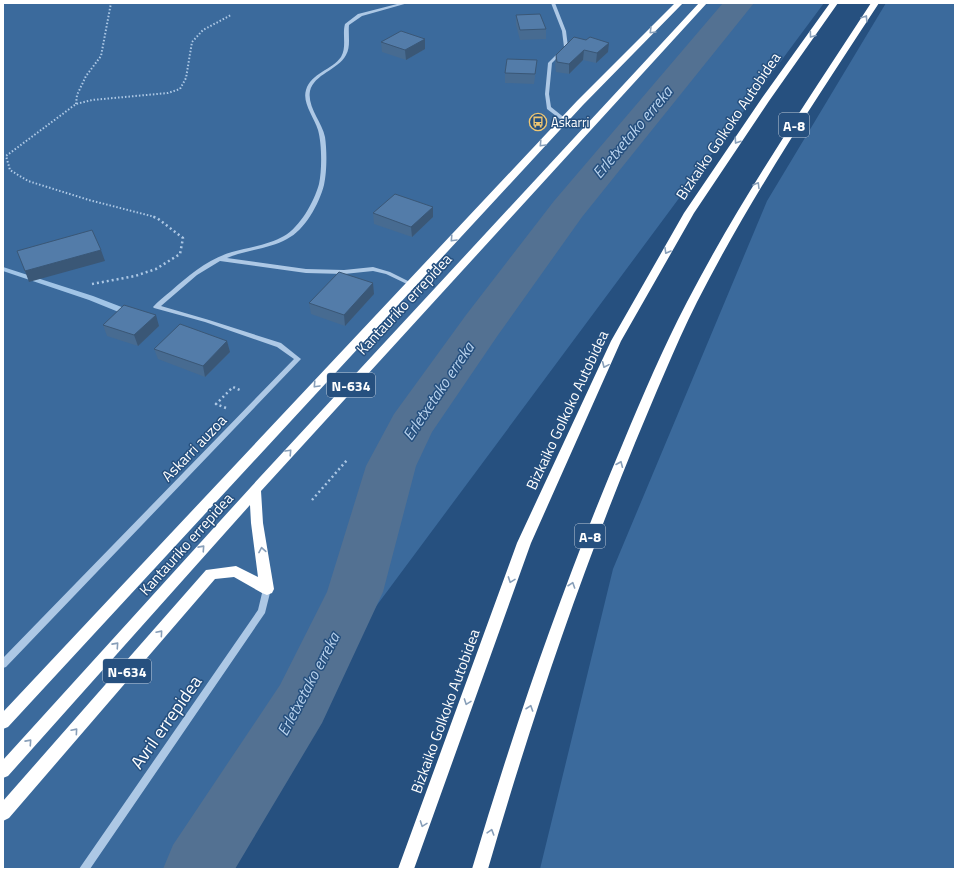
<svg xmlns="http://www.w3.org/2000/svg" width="958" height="872" font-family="'Titillium Web',sans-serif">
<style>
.green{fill:#3b6a9c}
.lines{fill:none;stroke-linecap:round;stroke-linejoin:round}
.stream{fill:#a1c4e6;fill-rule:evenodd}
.river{fill:#537192;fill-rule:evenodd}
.path-far1{stroke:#adc8e5;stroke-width:2;stroke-dasharray:1.5 2;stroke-linecap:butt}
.path{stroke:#adc8e5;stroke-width:2.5;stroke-dasharray:2 3;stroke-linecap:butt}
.minor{fill:#adc8e5;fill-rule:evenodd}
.highway{fill:#fff;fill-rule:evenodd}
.wall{fill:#476b91}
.shaded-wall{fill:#3a5776}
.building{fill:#537ca9;stroke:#3a5776}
.oneway{stroke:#889fb9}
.labels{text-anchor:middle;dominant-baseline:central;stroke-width:3;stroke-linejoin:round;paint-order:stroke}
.far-poi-label{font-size:13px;fill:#fff;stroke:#26507f;text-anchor:start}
.shield{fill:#26507f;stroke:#becad9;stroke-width:1}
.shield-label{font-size:14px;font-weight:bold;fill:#fff}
.street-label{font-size:15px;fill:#fff;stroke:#26507f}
.water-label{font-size:16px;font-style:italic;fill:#b8d2ed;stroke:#26507f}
.near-street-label{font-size:18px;fill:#fff;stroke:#26507f}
</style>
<rect width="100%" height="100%" fill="#26507f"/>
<path class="green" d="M3,3H824L181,869H3Z
M886,3H955V869H540L613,569L767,201Z"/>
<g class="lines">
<path class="stream" d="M3,267L93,296L132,311L133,313L129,315H126L89,300L3,271Z"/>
<path class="river" d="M723,3H754L582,217L498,335L432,432L416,466L383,592L322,723L235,869H163L173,845L280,685L327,592L366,466L394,414L466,315L554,201Z"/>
<path class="path-far1" d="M76,104L77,95L86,76L101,56L111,3
M155,217L89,200L28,181L10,170L6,156L76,104L92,100L168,93L180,89L186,78L192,42L203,30L231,15"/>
<path class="path" d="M92,284L135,276L156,269L180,254L183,238L157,218L151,216
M226,408L216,404L233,387L242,391
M312,500L348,459"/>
<path class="minor" d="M401,3H408L362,16L349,25C348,35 351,47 346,55C338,70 314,74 310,91C307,107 322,122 325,137C327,150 327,172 324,185C319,204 305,230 287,239C269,249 246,250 227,258L306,269L344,270L373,267L390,272L414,284L411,286L409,285L386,274L373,271L344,274L306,273L220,261L197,275L161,306L209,320L281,343L301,359L6,667L3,668V658L294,359L277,347L205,322L154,308L153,307C158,301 165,296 171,291C189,275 208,259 232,252C249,247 269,245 284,236C300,227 314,202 319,184C322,170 322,144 318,130C314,117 302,103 306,90C311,73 332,70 341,57C347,47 342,34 345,24L358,14Z
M551,3H555L566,31L568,47L552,63L549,94L551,107L566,119L567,120L564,122L547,109L545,94L548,63L564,47L562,31Z
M267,586L270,587L271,589L265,613L90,869H79L258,610L263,589L264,587Z"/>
<path class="highway" d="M675,3H683L583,105L8,727L3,729V712L577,101Z
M699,3H707L261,491L263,523L274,589L272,593L267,595L262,593L234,577L215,579L9,818L3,821V801L206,570L236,566L258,577L251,523L250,505L8,776L3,778V760L260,477Z
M830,3H838L769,101L694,213L621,341L531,543L414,869H398L517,543L611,341L684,213L762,98Z
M871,3H879C815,101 750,198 697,302C674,348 655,396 635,443C578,582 530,724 488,869H472C515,724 564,582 623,443C643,395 663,348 687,302C741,198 807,101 871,3Z"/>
</g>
<path class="wall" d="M563,3H589V4H564Z
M516,15L546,29V39L520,40L516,25Z
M586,40L608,52L596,63L583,60L569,74L556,72L555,65L556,55Z
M381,42L425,49L406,60L382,52Z
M536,70L534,84L505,83V73Z
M433,207V217L412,237L374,224L373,213Z
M374,294L345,326L311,314L309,303Z
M103,325L159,326L138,346L107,336Z
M227,341L230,352L205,377L158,359L154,349Z"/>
<path class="shaded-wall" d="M425,39V49L406,60L405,50Z
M609,43L608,52L596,63L597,53Z
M584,50L583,60L569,74V64Z
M433,207V217L412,237L411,227Z
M101,250L105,261L29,282L25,271Z
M373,283L374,294L345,326L344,315Z
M156,315L159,326L138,346L134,335Z
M227,341L230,352L205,377L203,366Z"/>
<path class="building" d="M540,14L546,29L520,30L516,15Z
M401,31L425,39L405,50L381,42Z
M574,37L586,40L590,37L609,43L597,53L584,50L569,64L557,62L556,55Z
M507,59L537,60L535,74L505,73Z
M395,194L433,207L411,227L373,213Z
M92,230L101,250L25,271L17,251Z
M339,272L373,283L344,315L309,303Z
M124,305L156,315L134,335L103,325Z
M180,324L227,341L203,366L154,349Z"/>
<defs><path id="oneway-chevron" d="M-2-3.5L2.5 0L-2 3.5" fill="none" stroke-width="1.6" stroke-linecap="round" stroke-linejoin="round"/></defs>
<g class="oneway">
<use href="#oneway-chevron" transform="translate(865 18) rotate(-57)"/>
<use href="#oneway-chevron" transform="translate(652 31) rotate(135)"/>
<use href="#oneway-chevron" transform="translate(812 35) rotate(126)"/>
<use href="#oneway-chevron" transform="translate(737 141) rotate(124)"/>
<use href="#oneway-chevron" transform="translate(542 144) rotate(133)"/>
<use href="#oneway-chevron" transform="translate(757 185) rotate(-59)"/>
<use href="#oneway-chevron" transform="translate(453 239) rotate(133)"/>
<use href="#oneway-chevron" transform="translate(667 251) rotate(120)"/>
<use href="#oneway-chevron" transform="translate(605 365) rotate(114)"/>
<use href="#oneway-chevron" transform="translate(316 385) rotate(133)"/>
<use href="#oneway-chevron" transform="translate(289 452) rotate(-47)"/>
<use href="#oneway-chevron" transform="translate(620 464) rotate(-67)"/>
<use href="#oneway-chevron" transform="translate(202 548) rotate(-48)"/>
<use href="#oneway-chevron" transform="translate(262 550) rotate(-100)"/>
<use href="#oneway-chevron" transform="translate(511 580) rotate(110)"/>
<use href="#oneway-chevron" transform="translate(572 585) rotate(-71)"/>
<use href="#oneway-chevron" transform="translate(160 633) rotate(-49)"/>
<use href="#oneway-chevron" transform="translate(116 645) rotate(-48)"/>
<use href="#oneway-chevron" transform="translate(467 702) rotate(110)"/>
<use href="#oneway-chevron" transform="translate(530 708) rotate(-71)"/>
<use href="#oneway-chevron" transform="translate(75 731) rotate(-49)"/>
<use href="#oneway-chevron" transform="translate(29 742) rotate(-48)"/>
<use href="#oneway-chevron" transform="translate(423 824) rotate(110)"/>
<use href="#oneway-chevron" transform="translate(491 832) rotate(-73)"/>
</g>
<defs>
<symbol id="bus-ring" viewBox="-11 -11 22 22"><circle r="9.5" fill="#26507f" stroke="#eec672" stroke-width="1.5"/><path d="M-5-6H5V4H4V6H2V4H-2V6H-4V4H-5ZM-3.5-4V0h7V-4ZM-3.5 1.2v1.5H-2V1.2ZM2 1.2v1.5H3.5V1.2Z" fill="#eec672"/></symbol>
</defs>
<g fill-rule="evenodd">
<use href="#bus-ring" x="528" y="112" width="20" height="20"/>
</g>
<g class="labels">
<g class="far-poi-label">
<text x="551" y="122">Askarri</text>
</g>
<g class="shield">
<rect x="779" y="113" width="30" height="24" rx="3"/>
<rect x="327" y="373" width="48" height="24" rx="3"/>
<rect x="575" y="524" width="30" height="24" rx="3"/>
<rect x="103" y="659" width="48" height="24" rx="3"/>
</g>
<g class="shield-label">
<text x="794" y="125">A-8</text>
<text x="351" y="385">N-634</text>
<text x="590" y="536">A-8</text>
<text x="127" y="671">N-634</text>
</g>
<g class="street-label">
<text transform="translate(728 126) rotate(-56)">Bizkaiko Golkoko Autobidea</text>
<text transform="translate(404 304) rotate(-47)">Kantauriko errepidea</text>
<text transform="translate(567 410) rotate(-65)">Bizkaiko Golkoko Autobidea</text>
<text transform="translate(194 448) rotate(-46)">Askarri auzoa</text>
<text transform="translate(186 544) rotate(-48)">Kantauriko errepidea</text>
<text transform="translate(445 711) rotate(-70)">Bizkaiko Golkoko Autobidea</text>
</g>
<g class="water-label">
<text transform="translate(632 132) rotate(-50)">Erletxetako erreka</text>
<text transform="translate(438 391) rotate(-56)">Erletxetako erreka</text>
<text transform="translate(308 684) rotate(-62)">Erletxetako erreka</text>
</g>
<g class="near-street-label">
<text transform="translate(166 722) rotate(-55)">Avril errepidea</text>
</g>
</g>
<rect width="958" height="872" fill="none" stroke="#ffffff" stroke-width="8"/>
</svg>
